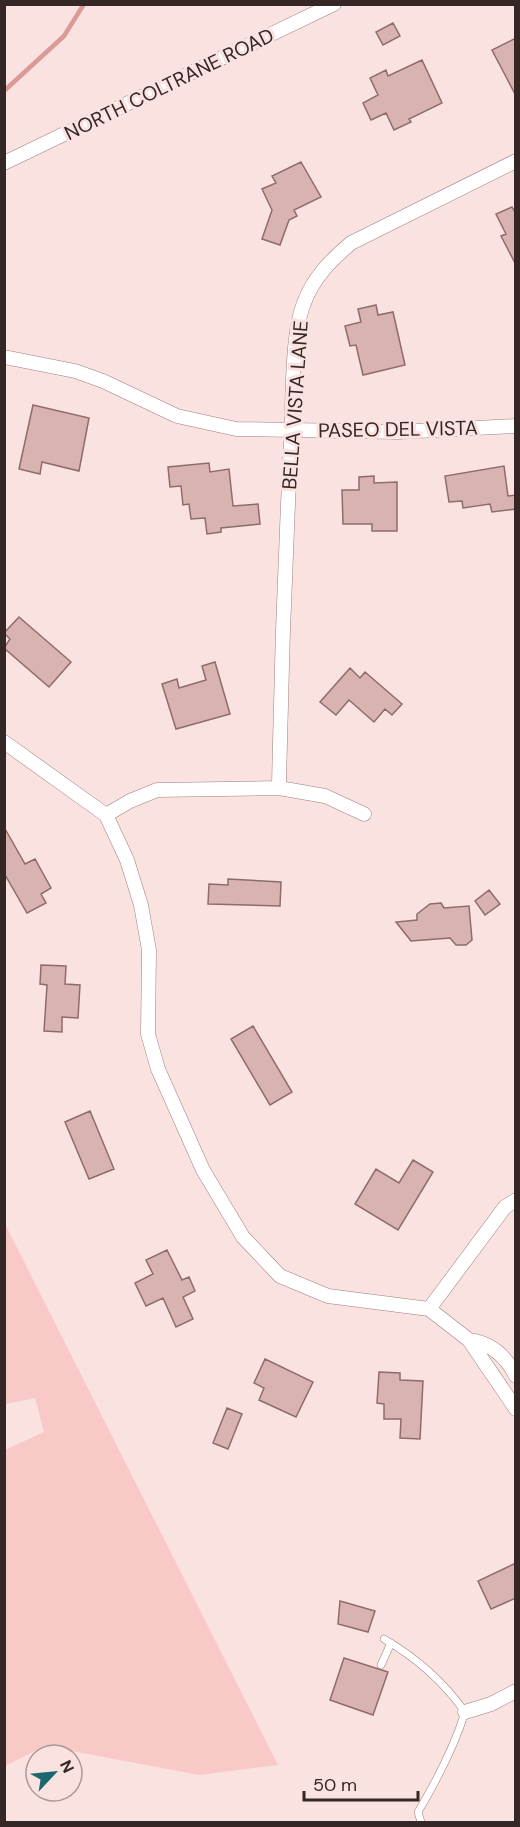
<svg xmlns="http://www.w3.org/2000/svg" width="520" height="1827" font-family="'DM Sans',sans-serif">
<style>
.green{fill:#f8c9c6}
.lines{fill:none;stroke-linecap:round;stroke-linejoin:round}
.stream{stroke:#da9a97;stroke-width:4.5}
.building{fill:#d9b3b1;stroke:#8e6c6a;stroke-width:1.5}
.lane-casing{stroke:#a27e7c;stroke-width:8}
.street-casing{stroke:#a27e7c;stroke-width:15}
.lane{stroke:#fff;stroke-width:7}
.street{stroke:#fff;stroke-width:14}
.labels{text-anchor:middle;dominant-baseline:central;stroke-width:6;stroke-linejoin:round;paint-order:stroke}
.street-label{font-size:20px;fill:#352726;stroke:#fae2e0}
</style>
<rect width="100%" height="100%" fill="#fae2e0"/>
<path class="green" d="M5,1224L278,1765L199,1775L45,1746L5,1766V1450L44,1432L35,1398L5,1404Z"/>
<g class="lines">
<path class="stream" d="M4,91L64,36L84,4"/>
</g>
<path class="building" d="M393,23L400,36L383,45L376,32Z
M516,38V96L492,50Z
M422,60L442,103L409,119L411,122L394,130L386,113L371,120L363,103L378,95L370,78L386,70L388,76Z
M301,162L321,197L294,210L297,216L289,220L280,245L262,239L272,210L262,189L276,183L272,176Z
M512,207L516,214V265L501,236L506,234L496,214Z
M376,305L378,315L393,312L405,365L363,375L356,345L350,346L345,326L361,322L358,309Z
M33,405L89,418L79,471L42,462L40,474L19,469Z
M209,463L210,472L229,469L233,506L258,504L260,524L221,528V532L207,534L205,518L191,519L189,504L183,505L181,486L170,487L168,467Z
M504,466L508,496L516,495V509L492,512L490,504L463,508L462,501L449,502L445,476Z
M374,476V483L397,482V531H372V524H343L342,490H359V477Z
M19,617L71,662L49,687L4,648L10,639L4,633Z
M215,662L230,714L176,729L162,684L177,679L179,688L206,680L202,666Z
M350,668L360,678L365,672L402,704L392,715L385,709L374,722L349,700L336,715L320,702Z
M4,827L25,864L35,859L51,888L41,894L46,903L27,913L4,873Z
M228,879L281,882L280,906L208,904L209,884L228,885Z
M489,890L500,904L485,915L475,901Z
M441,903L444,908L469,906L472,940L466,945H456L450,938L411,941L396,922L417,920V914L430,904Z
M41,965L66,966L65,984L80,985L78,1018L62,1017V1032L44,1031L47,985L40,984Z
M253,1026L292,1092L270,1105L231,1039Z
M90,1111L114,1169L89,1179L65,1122Z
M413,1160L433,1172L398,1230L355,1204L376,1169L399,1183Z
M167,1250L182,1280L189,1277L195,1291L183,1297L193,1319L176,1327L163,1298L146,1306L135,1283L153,1274L146,1260Z
M265,1359L313,1382L296,1417L259,1400L264,1388L254,1383Z
M379,1372L400,1373V1380L423,1381L420,1439L400,1438L401,1419H384V1404L377,1403Z
M227,1408L242,1414L228,1449L213,1443Z
M516,1563V1598L491,1609L478,1581Z
M340,1601L375,1611L368,1632L338,1624Z
M344,1658L388,1672L373,1715L330,1700Z"/>
<g class="lines">
<defs>
<path id="lane" d="M384,1639C417,1658 443,1681 465,1712C454,1748 437,1780 418,1812L421,1822
M381,1665L391,1643"/>
<path id="street" d="M4,163L334,4
M4,357L75,371L103,381L177,416L236,429L398,432L516,426
M4,742L106,815L127,860L141,905L149,950L148,1034L158,1069L203,1170L243,1237L280,1276L328,1296L429,1309L469,1340L516,1409
M279,788C281,673 285,558 291,443C293,406 291,335 304,303C313,278 331,260 351,243L516,161
M106,815L130,801L157,790L279,788L325,796L364,814
M429,1309L505,1207L516,1200
M469,1340C491,1343 506,1356 516,1376
M465,1712L491,1704L516,1691"/>
</defs>
<use href="#lane" class="lane-casing"/>
<use href="#street" class="street-casing"/>
<use href="#lane" class="lane"/>
<use href="#street" class="street"/>
</g>
<g class="labels">
<g class="street-label">
<text transform="translate(169 84) rotate(-26)">NORTH COLTRANE ROAD</text>
<text transform="translate(295 405) rotate(-86)">BELLA VISTA LANE</text>
<text transform="translate(398 429) rotate(-1)">PASEO DEL VISTA</text>
</g>
</g>
<rect width="520" height="1827" fill="none" stroke="#352726" stroke-width="12"/>
<g transform="translate(54 1773) rotate(64)"><circle r="28" fill="#fae2e0" stroke="#ab9796" stroke-width="1.5"/>
<path d="M0-4.5L10 22L0 15L-10 22Z" fill="#1b686e"/>
<text y="-9" font-size="16" font-weight="bold" text-anchor="middle" fill="#352726">N</text>
</g>
<path d="M304 1791v9h114v-9" fill="none" stroke="#352726" stroke-width="3"/>
<text x="313" y="1791" font-size="18" fill="#352726" stroke="#fae2e0" stroke-width="4.5" paint-order="stroke">50 m</text>
</svg>
